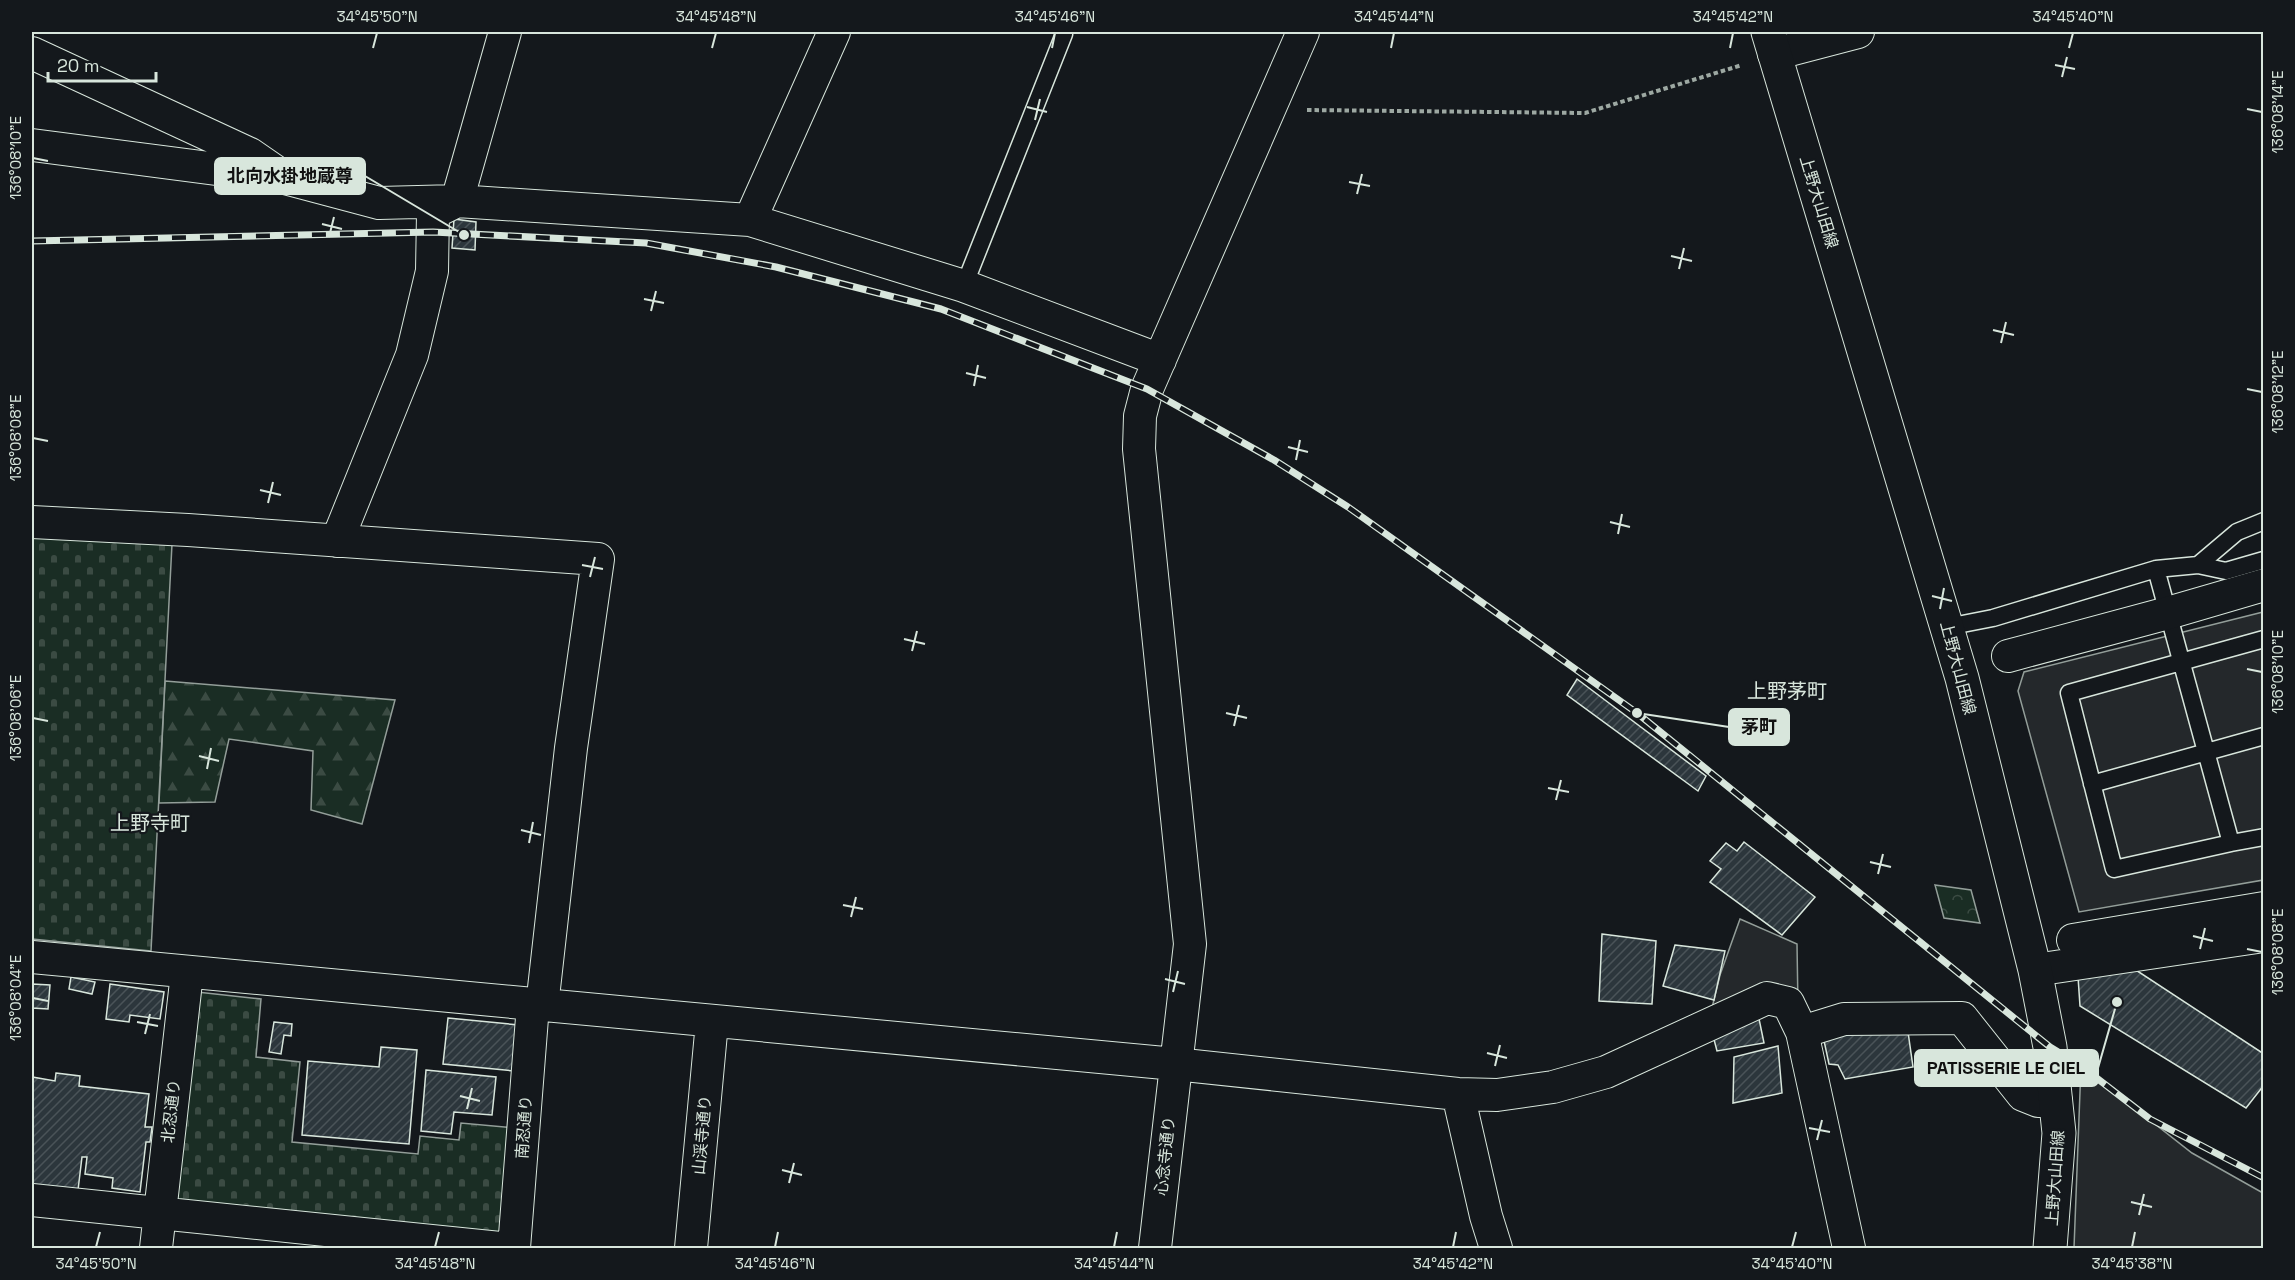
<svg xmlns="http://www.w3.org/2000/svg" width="2295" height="1280" font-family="'Space Grotesk','Noto Sans JP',sans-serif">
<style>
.forest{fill:url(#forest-firs);stroke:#939e99;stroke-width:1.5}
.cemetery{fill:url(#cemetery-stones);stroke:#939e99;stroke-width:1.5}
.park{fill:url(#park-crowns);stroke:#939e99;stroke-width:1.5}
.parking{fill:#24282b;stroke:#939e99;stroke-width:1.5}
.building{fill:url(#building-hatch);stroke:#d8e6dc;stroke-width:1.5}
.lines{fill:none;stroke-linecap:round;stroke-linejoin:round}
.lane-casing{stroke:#d8e6dc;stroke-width:19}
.street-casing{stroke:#d8e6dc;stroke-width:34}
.primary-casing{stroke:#d8e6dc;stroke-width:35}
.path{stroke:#9da8a2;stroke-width:4;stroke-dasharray:4.5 3;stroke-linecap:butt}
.lane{stroke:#14181c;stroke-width:16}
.street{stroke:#14181c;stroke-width:32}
.primary{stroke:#14181c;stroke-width:33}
.rail-casing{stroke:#d8e6dc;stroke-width:7}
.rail{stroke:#14181c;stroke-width:4.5;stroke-dasharray:14;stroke-linecap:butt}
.ticks{fill:none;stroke:#d8e6dc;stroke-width:2}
.labels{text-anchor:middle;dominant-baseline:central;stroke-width:4.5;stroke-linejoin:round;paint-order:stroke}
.street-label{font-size:16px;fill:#d8e6dc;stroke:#14181c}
.quarter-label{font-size:20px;fill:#d8e6dc;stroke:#14181c}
.leader{fill:none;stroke:#d8e6dc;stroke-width:2}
.callout-dot{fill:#d8e6dc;stroke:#14181c;stroke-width:2}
.callout{fill:#d8e6dc;stroke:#d8e6dc;stroke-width:2}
.callout-label{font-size:18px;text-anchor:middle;font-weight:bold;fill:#111}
.neatline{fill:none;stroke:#d8e6dc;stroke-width:2}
.ticks-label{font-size:15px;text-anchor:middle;fill:#d8e6dc}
</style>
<defs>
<pattern id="forest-firs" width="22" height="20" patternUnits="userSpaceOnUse" patternTransform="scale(1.5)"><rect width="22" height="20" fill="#1a2d24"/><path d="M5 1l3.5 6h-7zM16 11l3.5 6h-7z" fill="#3b4b43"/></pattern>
<pattern id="cemetery-stones" width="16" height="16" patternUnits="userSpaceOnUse" patternTransform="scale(1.5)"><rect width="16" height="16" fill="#1a2d24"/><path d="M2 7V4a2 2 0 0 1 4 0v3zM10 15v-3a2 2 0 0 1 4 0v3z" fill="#3b4b43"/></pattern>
<pattern id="park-crowns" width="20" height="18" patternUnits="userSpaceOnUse" patternTransform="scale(1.5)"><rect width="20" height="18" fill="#1a2d24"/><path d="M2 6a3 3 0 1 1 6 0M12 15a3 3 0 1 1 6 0" fill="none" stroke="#3b4b43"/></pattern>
<pattern id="building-hatch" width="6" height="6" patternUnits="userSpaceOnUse" patternTransform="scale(1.5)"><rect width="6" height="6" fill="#2c363c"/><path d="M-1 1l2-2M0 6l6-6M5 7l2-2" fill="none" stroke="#4a5358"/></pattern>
</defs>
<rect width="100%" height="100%" fill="#14181c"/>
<path class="forest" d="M165,681L395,700L362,824L311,810L313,751L229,739L215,802L159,803Z"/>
<path class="cemetery" d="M32,535L172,544L151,951L32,939V622L33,614L32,610Z
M197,992L261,999L256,1057L300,1062L292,1142L418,1154L420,1136L459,1140L461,1123L516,1128L506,1234L177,1203Z"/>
<path class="park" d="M1935,885L1971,890L1980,923L1944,918Z"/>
<path class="parking" d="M2263,612V880L2079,912L2018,691L2024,672Z
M1740,919L1797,944L1798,1007L1711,1012L1720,975Z
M2081,1066L2192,1153L2263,1193V1248H2074Z"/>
<path class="building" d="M454,219L476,222L475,250L452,248Z
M1577,679L1706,776L1698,791L1567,695Z
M1744,842L1815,897L1782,935L1710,882L1721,869L1710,861L1726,843L1737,851Z
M1602,934L1656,941L1652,1004L1599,1001Z
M1675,945L1725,951L1714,1000L1663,986Z
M2116,957L2264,1054V1085L2246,1108L2080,1006L2077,962Z
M71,977L95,982L92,994L69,989Z
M32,984L50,985L48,1009L32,1008Z
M110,984L164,992L160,1019L130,1015L129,1022L106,1019Z
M1904,1004L1913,1067L1845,1079L1838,1065L1829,1064L1823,1036Z
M1758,1014L1764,1043L1717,1051L1710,1024Z
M448,1018L519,1025L514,1071L443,1064Z
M274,1022L292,1024L291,1036L284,1035L281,1054L269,1052Z
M1778,1046L1782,1093L1733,1103L1734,1057Z
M381,1047L417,1050L409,1144L302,1135L308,1061L379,1067Z
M426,1070L496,1077L492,1115L454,1112L451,1134L421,1131Z
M56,1073L80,1076L79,1086L149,1094L145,1127H152L150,1142H146L140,1192L112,1188L113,1178L85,1174L87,1157H82L78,1190L32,1185V1077L55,1081Z"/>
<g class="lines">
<defs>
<path id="lane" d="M964,286L1064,34
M2198,565L2237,532L2264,521
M2156,569L2231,843L2264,837
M1947,627L1993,618L2156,569L2198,565L2226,571L2264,560
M2092,784L2264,736
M2231,843L2114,869L2069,693L2264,639"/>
<path id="street" d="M32,53L250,154L279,174
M1774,54L1858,32
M32,145L285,178L379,203L457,201L750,220L964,286L1160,360
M750,220L834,32
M32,522L188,530L598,559L571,748L542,1006
M337,541L412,355L432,271L433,213L457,201L505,32
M2008,656L2168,613L2264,585
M2073,940L2264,908
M32,957L1175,1064L1458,1094L1497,1095L1553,1087L1606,1072L1767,998L1788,1003L1802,1032L1849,1248
M2035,970L2264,936
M1802,1032L1844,1019L1962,1018L2023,1095L2038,1101H2056
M1458,1094L1486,1216L1496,1248
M32,1200L500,1248
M156,1248L187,973
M514,1248L533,1005
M691,1248L712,1022
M1155,1248L1190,944L1139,449L1140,416L1147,389L1303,32"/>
<path id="primary" d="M1768,32L1962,678L2035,970L2050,1047L2059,1133L2050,1248"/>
</defs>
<use href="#lane" class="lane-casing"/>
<use href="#street" class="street-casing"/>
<use href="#primary" class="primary-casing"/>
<path class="path" d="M1307,110L1585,113L1742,65"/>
<use href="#lane" class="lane"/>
<use href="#street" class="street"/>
<use href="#primary" class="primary"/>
<defs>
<path id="rail" d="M32,241L433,232L646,243L776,267L941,309L1147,389L1274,460L1348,507L1637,713L2050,1047L2081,1066L2150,1119L2264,1178"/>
</defs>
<use href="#rail" class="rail-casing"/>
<use href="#rail" class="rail"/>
</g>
<path class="ticks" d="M373,48L377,33M712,48L716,33M1052,48L1055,33M1391,48L1394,33M1730,48L1733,33M2069,48L2073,33M2055,65L2075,69M2062,77L2067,57M1027,107L1047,112M2247,109L2262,112M1035,120L1040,99M33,158L48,161M1349,182L1370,186M1357,194L1362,174M322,224L342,229M329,237L334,217M1671,256L1692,261M1679,269L1684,248M644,299L664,303M651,311L656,291M1993,330L2014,335M2001,343L2006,322M966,373L986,378M974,386L978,365M2247,389L2262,392M33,438L48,441M1288,447L1308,452M1296,460L1300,440M260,490L281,495M268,503L273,482M1610,522L1630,527M1618,534L1622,514M582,565L603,569M590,577L595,557M1932,596L1952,601M1940,609L1944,588M904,639L925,644M912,651L917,631M2247,669L2262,672M1226,713L1247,718M33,718L48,721M1234,726L1239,705M199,756L219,761M207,769L211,748M1548,788L1569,792M1556,800L1561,780M521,830L541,835M529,843L533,822M1870,862L1891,867M1878,874L1883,854M843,905L863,909M851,917L856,897M2193,936L2213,941M2200,949L2205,928M2247,949L2262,952M1165,979L1185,984M1173,992L1178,971M33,998L48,1001M137,1022L158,1026M145,1034L150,1014M1487,1053L1507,1058M1495,1066L1500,1045M460,1096L480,1101M467,1109L472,1088M1809,1128L1830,1132M1817,1140L1822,1120M782,1170L802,1175M789,1183L794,1163M2131,1202L2152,1207M2139,1215L2144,1194M96,1247L100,1232M435,1247L439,1232M775,1247L778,1232M1114,1247L1117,1232M1453,1247L1456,1232M1792,1247L1796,1232M2132,1247L2135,1232"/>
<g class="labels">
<g class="street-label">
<text transform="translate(1819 202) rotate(73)">上野大山田線</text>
<text transform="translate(1958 668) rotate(75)">上野大山田線</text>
<text transform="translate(171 1111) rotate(-84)">北忍通り</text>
<text transform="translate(524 1127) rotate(-86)">南忍通り</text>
<text transform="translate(702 1135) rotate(-85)">山渓寺通り</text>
<text transform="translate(1165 1156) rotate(-84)">心念寺通り</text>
<text transform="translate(2055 1178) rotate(-86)">上野大山田線</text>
</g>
<g class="quarter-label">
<text x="1787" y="691">上野茅町</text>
<text x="150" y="823">上野寺町</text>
</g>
</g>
<path class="leader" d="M464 235L365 176M1637 713L1729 727M2117 1002L2098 1068"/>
<g class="callout-dot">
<circle cx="464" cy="235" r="6"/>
<circle cx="1637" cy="713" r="6"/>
<circle cx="2117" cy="1002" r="6"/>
</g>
<g class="callout">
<rect x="215" y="158" width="150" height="36" rx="6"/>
<rect x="1729" y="709" width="60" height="36" rx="6"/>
<rect x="1915" y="1050" width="183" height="36" rx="6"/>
</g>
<g class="callout-label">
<text x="290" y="182">北向水掛地蔵尊</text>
<text x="1759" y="733">茅町</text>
<text x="2006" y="1074">PATISSERIE LE CIEL</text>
</g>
<rect width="2295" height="1280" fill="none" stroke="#14181c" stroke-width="66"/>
<path d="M48 72v9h108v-9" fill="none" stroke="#d8e6dc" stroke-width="3"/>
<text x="57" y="72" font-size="18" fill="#d8e6dc" stroke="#14181c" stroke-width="4.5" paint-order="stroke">20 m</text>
<rect x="33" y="33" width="2229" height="1214" class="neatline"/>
<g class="ticks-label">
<text x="377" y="22">34°45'50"N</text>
<text x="716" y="22">34°45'48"N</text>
<text x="1055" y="22">34°45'46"N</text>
<text x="1394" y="22">34°45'44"N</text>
<text x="1733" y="22">34°45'42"N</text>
<text x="2073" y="22">34°45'40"N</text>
<text transform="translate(2278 112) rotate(-90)" y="5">136°08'14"E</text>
<text transform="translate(16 158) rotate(-90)" y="5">136°08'10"E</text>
<text transform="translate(2278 392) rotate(-90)" y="5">136°08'12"E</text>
<text transform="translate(16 438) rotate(-90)" y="5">136°08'08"E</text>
<text transform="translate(2278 672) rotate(-90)" y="5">136°08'10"E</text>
<text transform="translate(16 718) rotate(-90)" y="5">136°08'06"E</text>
<text transform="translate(2278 952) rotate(-90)" y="5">136°08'08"E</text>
<text transform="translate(16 998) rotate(-90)" y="5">136°08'04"E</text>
<text x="96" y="1269">34°45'50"N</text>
<text x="435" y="1269">34°45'48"N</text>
<text x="775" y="1269">34°45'46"N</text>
<text x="1114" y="1269">34°45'44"N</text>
<text x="1453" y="1269">34°45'42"N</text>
<text x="1792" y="1269">34°45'40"N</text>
<text x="2132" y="1269">34°45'38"N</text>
</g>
</svg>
